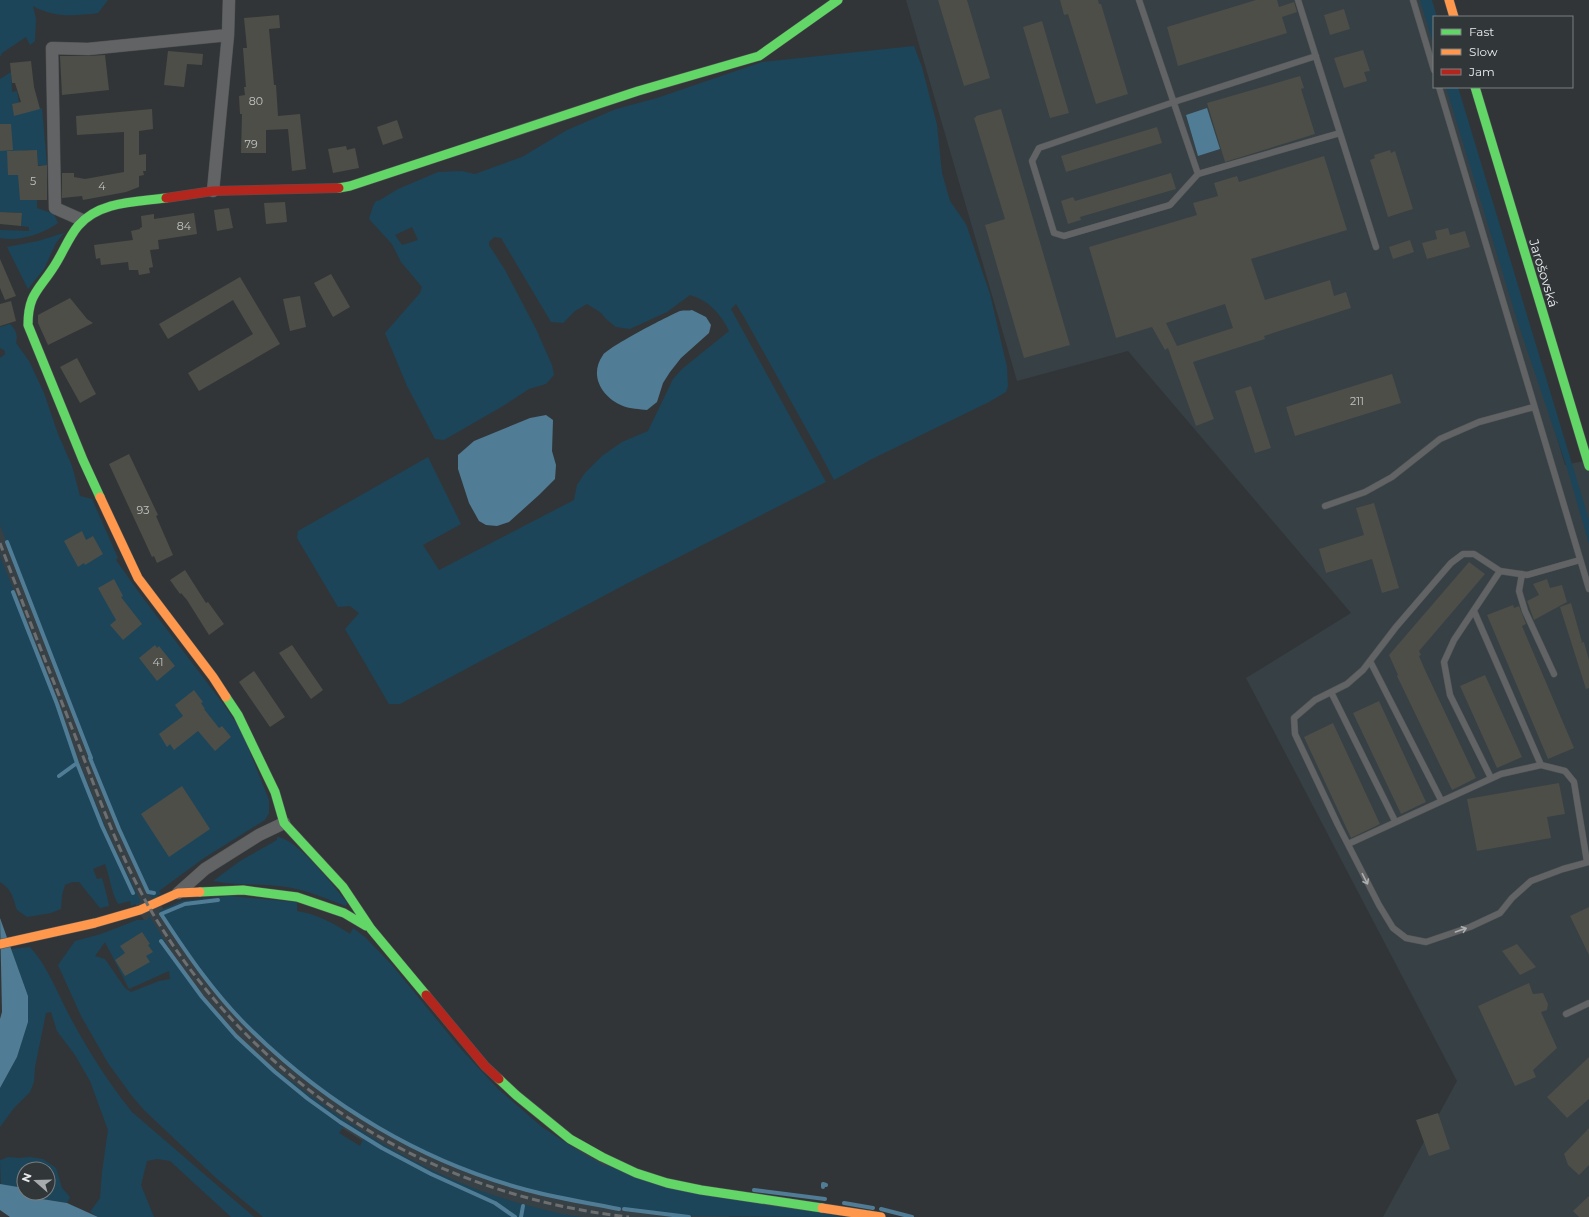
<svg xmlns="http://www.w3.org/2000/svg" width="1589" height="1217" font-family="Montserrat,sans-serif">
<style>
.built{fill:#364045}
.green{fill:#1c455a;fill-rule:evenodd}
.water{fill:#507c95}
.lines{fill:none;stroke-linecap:round;stroke-linejoin:round}
.stream{stroke:#507c95;stroke-width:4}
.building{fill:#4d4e47;fill-rule:evenodd}
.lane-casing{stroke:#505354;stroke-width:7}
.street-casing{stroke:#505354;stroke-width:13}
.fast-casing{stroke:#505354;stroke-width:10}
.slow-casing{stroke:#505354;stroke-width:10}
.jam-casing{stroke:#505354;stroke-width:10}
.lane{stroke:#626364;stroke-width:6}
.street{stroke:#626364;stroke-width:12}
.fast{stroke:#63d668;stroke-width:9}
.slow{stroke:#ff974d;stroke-width:9}
.jam{stroke:#b3261e;stroke-width:9}
.rail{stroke:#6c6e6f;stroke-width:3;stroke-dasharray:8 4;stroke-linecap:butt}
.oneway{stroke:#acaeaf}
.labels{text-anchor:middle;dominant-baseline:central;stroke-width:3;stroke-linejoin:round;paint-order:stroke}
.number-label{font-size:11px;fill:#c1c4c4}
.street-label{font-size:13px;fill:#e8ebed;stroke:#313638}
</style>
<rect width="100%" height="100%" fill="#323537"/>
<path class="built" d="M906,0H1427L1434,23V87H1453L1565,465L1589,460V1217H1383L1457,1081L1246,678L1351,613L1128,351L1017,381Z
M0,511L162,907L187,946L217,986L730,1217H558L527,1210L381,1152L337,1125L234,1039L168,959L139,912L0,575Z"/>
<path class="green" d="M0,0H108L98,13C74,16 55,18 33,6L36,19L35,41L30,45L26,37L2,53L0,57Z
M1420,0H1432L1437,17H1434V46Z
M914,46L922,67L937,125L942,173L950,201L966,224L990,294L1007,367L1008,386L1006,392L989,402L872,459L834,480L822,457L744,317L736,304L731,309L826,482L628,583L400,704H389L345,629L359,613L350,606L338,607L297,538L298,531L428,457L461,524L423,545L439,570L574,500L577,485L585,473L602,456L622,442L648,431L673,379L682,369L729,331C721,314 708,300 690,295L667,312L630,329L616,327L607,320L600,312L587,304L575,311L563,323L551,322L501,238L494,237L489,242V245L505,270L536,329L552,365L554,375L546,384L529,389L503,406L444,440L435,439L407,386L385,333L420,293L422,287L401,262L392,244L369,219L373,206L376,201L380,200L398,189L438,172L462,171L475,174L522,157L567,130L616,109L657,98L762,62ZM412,227L418,240L402,245L395,235Z
M11,72L12,92L17,91L19,103L12,104L14,114L42,108L47,165H38L37,150H23L24,166L8,167V175H18L30,193L31,200H37V208L54,214L58,223C43,234 18,242 0,238V230L29,231V227L21,226L22,213L0,212V79Z
M1446,87H1458L1589,520V544L1568,471L1517,320Z
M64,233L56,243L44,269L28,289L7,247L38,241Z
M10,324C16,330 18,335 16,343L29,361L44,393L58,434L72,466L80,496L92,499L118,558L116,560L140,594L224,705L241,730L269,800V813L265,820L204,858L159,891L161,894L153,898L150,896L119,829L0,525V358L5,354V351L0,348V327Z
M0,556L59,705L77,757L102,819L113,845L141,902L131,906L130,901L118,904C111,892 110,877 105,864L93,869L97,879L102,878L107,896L109,906L100,908L79,882H72L65,885L62,895L61,909L51,913L27,917L17,910C13,898 12,889 0,882Z
M277,837C297,838 334,887 347,902L346,906C327,899 307,890 287,887C262,883 237,886 213,881L240,861L277,840Z
M229,896L297,902V911C316,914 334,923 350,934L353,928L365,937L392,965L459,1047L497,1088L542,1127L580,1152L603,1165L842,1217L666,1216L527,1190L481,1175L435,1157L390,1135L347,1109L317,1087L277,1055L249,1028L213,988L183,947L159,911L182,901Z
M149,916C161,933 171,953 182,970C198,993 217,1016 236,1035C254,1053 275,1069 295,1084C367,1139 448,1187 538,1208C553,1212 568,1216 583,1217H263L216,1178L144,1110L132,1096L108,1063L81,1016L58,965L75,941L101,934L137,920H147ZM105,942L129,989L169,971L170,979L159,981L131,992L125,988L105,959L95,956ZM345,1125L364,1137L360,1146L339,1133Z
M30,947C48,967 57,992 69,1015C87,1049 108,1082 132,1112L254,1217H231L170,1161L157,1159L147,1161L141,1185L154,1217H98L90,1212L100,1198L102,1172L108,1130L90,1081L75,1055L57,1031L51,1012L46,1013L35,1067L34,1082L30,1092L14,1108L0,1127V1088L17,1057L28,1021V996L11,949Z
M8,1157L19,1158L30,1157L43,1159L56,1168L62,1188L70,1197L67,1203L42,1199L33,1193H48V1169H24V1188L1,1185L0,1160H1Z"/>
<path class="water" d="M1207,108L1220,149L1198,156L1186,115Z
M692,310L706,317L711,325L709,333L681,358L670,372L663,383L657,402L647,410C640,409 630,409 623,406C603,398 588,376 603,355C610,346 668,316 680,311C684,310 689,311 692,310Z
M546,415L553,420L552,451L556,465L555,479L539,495L509,522L497,526L486,525L479,521L469,503L458,469V455L474,441L530,418Z
M0,918L28,996V1022L17,1057L0,1088V1019L2,1012Z
M0,1184L24,1188V1193H33L42,1199L67,1203L98,1217H10L0,1210Z"/>
<g class="lines">
<path class="stream" d="M7,542L91,758
M13,592L57,704L77,763L102,826L133,893
M90,758L119,829L148,892L154,893
M59,776L77,763
M218,900L185,904L161,914C187,954 215,995 250,1029C327,1105 422,1162 527,1190C557,1198 588,1203 619,1209
M161,941L202,997L236,1036L275,1072L308,1099L340,1122L382,1148L431,1174L495,1203L515,1217
M823,1187V1184L826,1185
M754,1190L825,1199
M844,1203L873,1208
M624,1209L689,1217
M881,1209L912,1217
M521,1217L523,1206"/>
</g>
<path class="building" d="M938,0H967L990,78L964,86Z
M1060,0H1098L1099,4H1101L1128,94L1096,104L1068,14L1064,15Z
M1256,0H1277L1279,7L1294,2L1297,12L1282,17L1287,33L1178,66L1167,27Z
M1344,9L1350,29L1330,35L1324,15Z
M279,15L280,28L269,29L274,85H276L278,116L300,114L306,169L292,171L288,129L266,130V153H241L242,114H240L239,96L245,95L244,87H246L243,48H247L244,18Z
M1042,21L1069,113L1050,118L1023,27Z
M1363,50L1370,71L1364,72L1367,81L1344,88L1334,58Z
M168,51L203,54L202,65L187,64L184,87L164,85Z
M105,55L109,90L62,95L60,56H88Z
M31,61L34,87L40,109L14,116L12,104L21,102L15,83H12L10,63Z
M1300,76L1304,88L1301,89L1315,134L1225,162L1207,103Z
M152,109L153,129L139,131V155L146,154V171H143L144,175L139,176V187L126,192L83,200L82,196L62,198V173H74V177L85,179L124,172V132L77,135L76,116Z
M1001,109L1070,345L1024,358L985,225L1005,219L974,118L976,117V116Z
M397,120L403,138L383,145L377,127Z
M0,124H11L13,150L0,151Z
M1157,127L1162,143L1066,172L1061,156Z
M346,146L347,150L355,148L359,168L333,173L328,149Z
M37,150L38,166L47,165V200H20L18,175H8L7,151Z
M1390,150L1391,153L1395,151L1413,209L1388,217L1370,160L1375,158L1374,155Z
M1324,156L1347,230L1251,259L1265,300L1330,280L1334,296L1346,292L1351,308L1264,336L1265,339L1193,362L1214,419L1196,426L1168,348L1165,350L1152,327L1116,338L1089,247L1197,215L1193,203L1218,196L1214,183L1237,176L1239,182ZM1225,304L1233,328L1177,346L1166,323Z
M1171,173L1176,189L1080,217L1081,220L1068,224L1061,201L1073,197L1075,201Z
M285,202L287,222L266,224L264,203Z
M229,208L233,228L217,231L214,210Z
M0,212L22,213L21,226L0,224Z
M194,213L197,234L158,240L159,249L150,250L153,267L149,268L150,273L139,275L138,270H129L128,262L101,265L100,258L96,259L94,245L133,240L131,231L140,229V228L142,227L141,216L154,214V219Z
M1448,228L1450,235L1465,231L1470,247L1427,259L1422,243L1437,239L1435,231Z
M1410,240L1414,252L1393,259L1389,247Z
M0,259L16,296L5,300L0,288Z
M331,274L350,307L333,317L314,283Z
M240,277L280,344L199,391L188,373L253,334L233,300L168,339L159,324Z
M300,296L306,327L290,331L283,299Z
M70,298L87,319L93,323L48,345L38,323V315Z
M11,301L16,321L0,326V304Z
M77,358L96,394L80,403L60,367Z
M1392,374L1401,403L1295,436L1286,407Z
M1251,386L1271,448L1255,453L1235,391Z
M129,454L158,515L156,516L173,555L157,563L154,556L152,557L109,464Z
M1374,503L1399,588L1382,593L1372,559L1326,573L1319,549L1364,535L1356,508Z
M82,531L86,540L93,536L103,554L85,565L84,563L78,567L64,541Z
M1469,562L1485,574L1419,651L1421,655L1419,656L1425,670L1476,778L1452,790L1397,676L1398,675L1389,655Z
M185,570L206,603L208,602L224,624L209,635L187,600L181,593L180,594L170,580Z
M114,579L123,596L121,597L142,624L123,640L110,625L116,620L98,588Z
M1547,579L1550,588L1562,585L1567,602L1534,620L1527,601L1539,595L1533,584Z
M1571,603L1582,642L1579,643L1584,642L1589,660V688L1586,689L1560,607Z
M1513,605L1514,608L1519,606L1526,624L1522,626L1574,748L1548,759L1487,615Z
M155,645L157,648L159,646L175,666L157,681L139,658Z
M292,645L323,690L311,699L279,653Z
M254,671L285,717L270,727L239,682Z
M1485,675L1522,757L1497,768L1460,686Z
M194,690L203,702L201,703L205,709H204L219,728L222,726L231,737L215,751L198,731L174,750L170,744L167,747L159,734L183,716L175,705Z
M1379,701L1426,802L1401,814L1353,713Z
M1333,723L1380,824L1351,838L1304,737Z
M1559,783L1565,814L1547,817L1551,838L1477,851L1467,799Z
M182,786L210,829L169,857L141,814Z
M1589,907V955L1570,916Z
M142,932L150,944L148,945L153,952L146,956L150,962L125,976L115,960L125,953L120,946Z
M1517,944L1536,967L1520,975L1502,951Z
M1529,983L1533,994L1543,993L1548,1004L1547,1010L1541,1012L1557,1048L1533,1070L1536,1077L1515,1086L1478,1006Z
M1589,1057V1099L1567,1118L1547,1097Z
M1438,1113L1450,1149L1429,1156L1416,1120Z
M1589,1128V1165L1579,1175L1568,1165L1564,1154Z
M1589,1196V1217H1579L1573,1211Z"/>
<g class="lines">
<defs>
<path id="lane" d="M1139,0L1198,174
M1298,0L1376,247
M1413,0L1434,70
M1316,56L1174,102L1039,148L1032,161L1054,233L1064,236L1170,205L1198,174L1340,133
M1439,87L1589,589
M1325,506L1365,492L1392,477L1440,439L1479,422L1534,407
M1580,560L1527,575L1500,571L1474,554H1463L1451,563L1396,627L1363,670L1347,684L1315,700L1294,718L1295,734L1338,825L1379,905L1393,928L1406,938L1426,942L1470,927L1500,913L1512,898L1531,881L1563,869L1589,862
M1522,574L1519,591L1525,611L1554,674
M1474,611L1541,765
M1370,661L1441,800
M1331,692L1395,821
M1491,778L1450,695L1444,662L1454,640L1500,571
M1348,844L1501,774L1541,765L1565,771L1574,782L1587,862
M1566,1014L1589,1003"/>
<path id="street" d="M228,35L229,0
M82,220L55,208L52,48L88,49L228,35L213,191
M178,893L205,869L259,835L284,823"/>
<path id="fast" d="M1475,87L1589,466
M339,188L350,186L638,91L759,56L838,0
M100,497L83,460L28,325C28,295 38,291 53,268C62,255 68,238 78,226C99,201 136,202 166,198
M226,697L238,715L275,792L284,823L343,887L371,929L426,995
M200,892L243,890L297,897L344,913L366,926
M499,1079L516,1095L570,1139L602,1157L636,1173L667,1183L701,1190L822,1208"/>
<path id="slow" d="M1449,0L1454,17
M100,497L138,578L213,677L226,697
M0,944L95,923L140,910L178,893L200,892
M822,1208L881,1217"/>
<path id="jam" d="M166,198L213,191L339,188
M426,995L485,1066L499,1079"/>
</defs>
<use href="#lane" class="lane-casing"/>
<use href="#street" class="street-casing"/>
<use href="#fast" class="fast-casing"/>
<use href="#slow" class="slow-casing"/>
<use href="#jam" class="jam-casing"/>
<use href="#lane" class="lane"/>
<use href="#street" class="street"/>
<use href="#fast" class="fast"/>
<use href="#slow" class="slow"/>
<use href="#jam" class="jam"/>
<path class="rail" d="M0,543C26,613 54,682 81,751C102,806 123,863 153,914C257,1087 429,1195 629,1217"/>
</g>
<defs><path id="oneway-shaft" d="M-6 0H5M1.5-3L5.5 0L1.5 3" fill="none" stroke-width="1.6" stroke-linecap="round" stroke-linejoin="round"/></defs>
<g class="oneway">
<use href="#oneway-shaft" transform="translate(1365 879) rotate(63)"/>
<use href="#oneway-shaft" transform="translate(1461 930) rotate(-19)"/>
</g>
<g class="labels">
<g class="number-label">
<text x="256" y="101">80</text>
<text x="251" y="144">79</text>
<text x="33" y="181">5</text>
<text x="102" y="186">4</text>
<text x="184" y="226">84</text>
<text x="1357" y="401">211</text>
<text x="143" y="510">93</text>
<text x="158" y="662">41</text>
</g>
<g class="street-label">
<text transform="translate(1544 273) rotate(73)">Jarošovská</text>
</g>
</g>
<rect x="1433" y="16" width="140" height="72" fill="#313638" stroke="#7a7e80"/>
<rect x="1441" y="29" width="20" height="6" fill="#63d668" stroke="#7a7e80"/>
<text x="1469" y="36" font-size="12" fill="#e8ebed">Fast</text>
<rect x="1441" y="49" width="20" height="6" fill="#ff974d" stroke="#7a7e80"/>
<text x="1469" y="56" font-size="12" fill="#e8ebed">Slow</text>
<rect x="1441" y="69" width="20" height="6" fill="#b3261e" stroke="#7a7e80"/>
<text x="1469" y="76" font-size="12" fill="#e8ebed">Jam</text>
<g transform="translate(36 1181) rotate(290)"><circle r="19" fill="#313638" stroke="#7a7e80"/>
<path d="M0-3L7 15L0 10L-7 15Z" fill="#a8abad"/>
<text y="-6" font-size="11" font-weight="bold" text-anchor="middle" fill="#e8ebed">N</text>
</g>
</svg>
